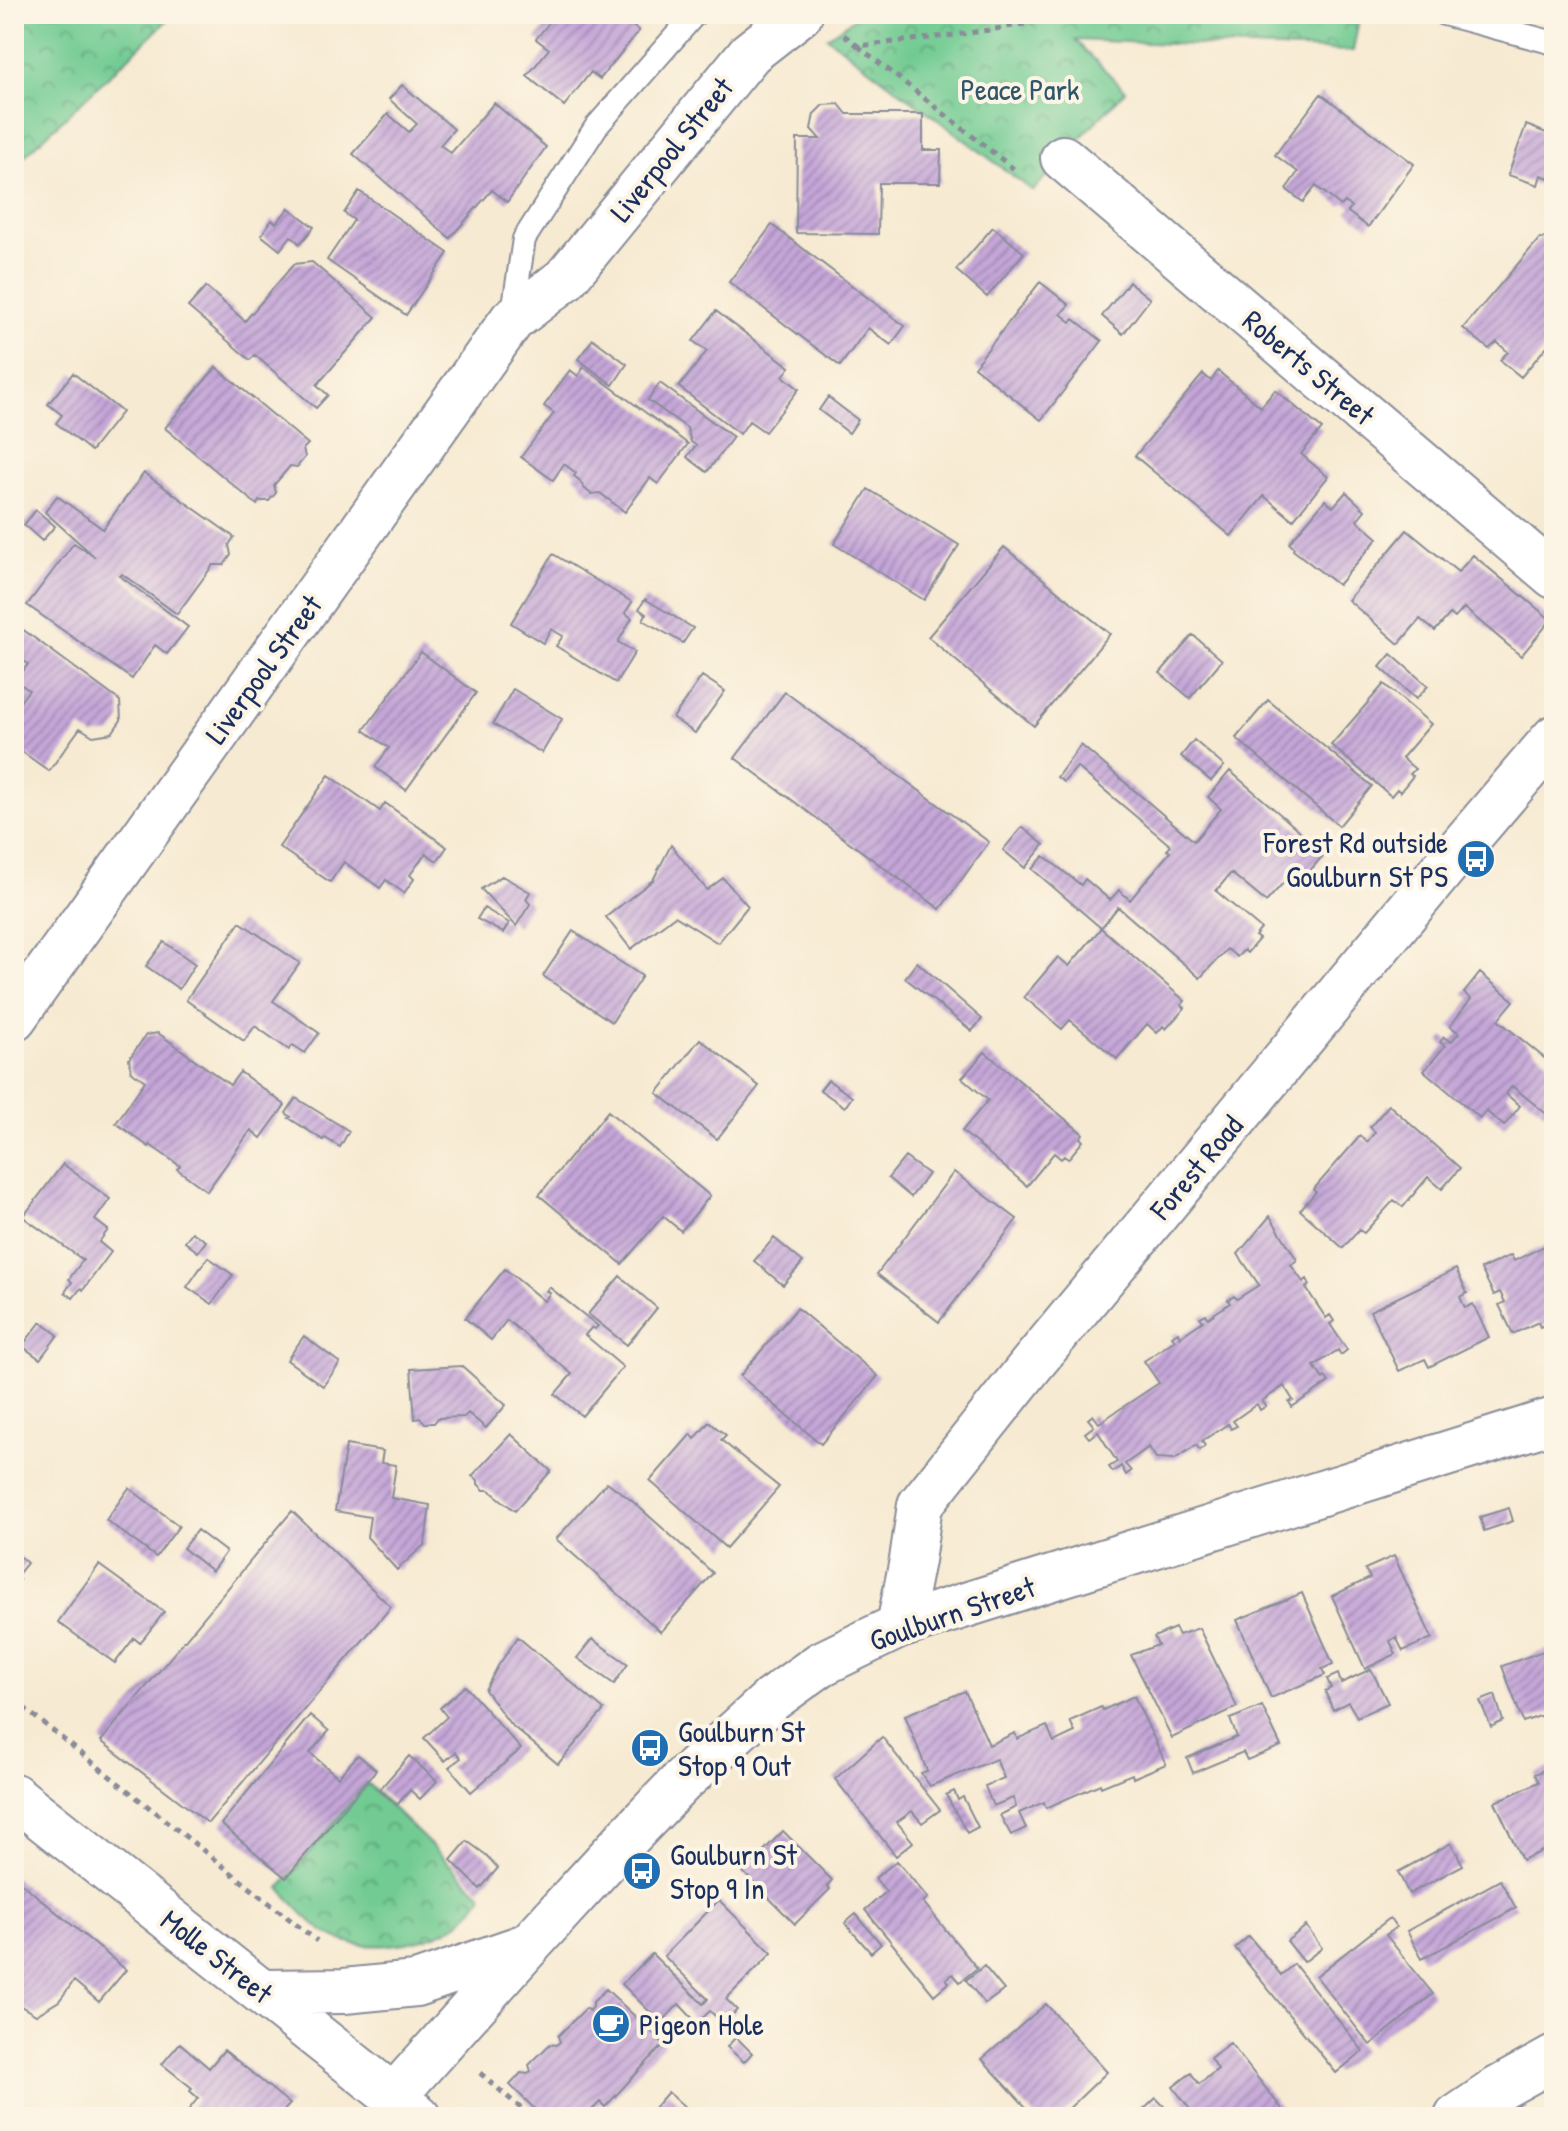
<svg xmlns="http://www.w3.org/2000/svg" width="1568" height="2131" font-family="'Patrick Hand',sans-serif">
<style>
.park{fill:url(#park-crowns);stroke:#467d78;stroke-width:2}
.building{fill:url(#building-hatch)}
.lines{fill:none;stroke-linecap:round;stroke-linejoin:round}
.service-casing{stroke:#898c98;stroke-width:26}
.minor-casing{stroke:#898c98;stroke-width:48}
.tertiary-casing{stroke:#898c98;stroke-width:48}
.path{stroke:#898c98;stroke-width:5;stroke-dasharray:6 6;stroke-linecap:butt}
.service{stroke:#fff;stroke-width:22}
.minor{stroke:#fff;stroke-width:44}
.tertiary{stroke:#fff;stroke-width:44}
.labels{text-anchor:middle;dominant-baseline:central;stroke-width:8;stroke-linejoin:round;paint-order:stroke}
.park-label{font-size:30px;fill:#30566b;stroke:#fcf5e5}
.street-label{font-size:30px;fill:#1b2f5e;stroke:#fcf5e5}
.poi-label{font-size:30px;fill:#1b2f5e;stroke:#fcf5e5;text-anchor:start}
</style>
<defs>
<pattern id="park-crowns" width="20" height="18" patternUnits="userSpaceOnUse" patternTransform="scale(2)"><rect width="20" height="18" fill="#71cb92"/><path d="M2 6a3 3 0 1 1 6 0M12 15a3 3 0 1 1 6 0" fill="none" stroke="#5ca57a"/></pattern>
<pattern id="building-hatch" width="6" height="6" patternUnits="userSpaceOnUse" patternTransform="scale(2)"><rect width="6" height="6" fill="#c5a6d8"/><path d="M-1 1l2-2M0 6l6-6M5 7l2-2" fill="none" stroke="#9f88b2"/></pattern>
</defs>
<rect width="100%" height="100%" fill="#fcf5e5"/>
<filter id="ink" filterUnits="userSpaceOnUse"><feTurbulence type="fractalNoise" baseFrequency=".0125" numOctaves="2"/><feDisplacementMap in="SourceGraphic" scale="16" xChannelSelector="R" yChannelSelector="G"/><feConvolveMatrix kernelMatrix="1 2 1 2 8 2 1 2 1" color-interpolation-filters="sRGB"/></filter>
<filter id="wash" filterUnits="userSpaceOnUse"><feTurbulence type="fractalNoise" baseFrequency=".006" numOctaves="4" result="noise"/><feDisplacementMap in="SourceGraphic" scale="32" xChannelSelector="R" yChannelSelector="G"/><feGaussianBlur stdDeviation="1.8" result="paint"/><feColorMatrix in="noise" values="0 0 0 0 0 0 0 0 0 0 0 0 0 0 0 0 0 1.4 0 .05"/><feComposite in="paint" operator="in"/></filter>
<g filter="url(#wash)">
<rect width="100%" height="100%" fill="#f7ead2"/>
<path class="park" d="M14,14H174L14,166Z
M861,14H1360L1353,51L1075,40L1126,91L1084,134L1033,191L827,37Z
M367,1783L483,1896C475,1905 467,1917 457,1924C428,1944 369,1953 336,1938C314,1929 295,1905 280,1888Z"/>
<g id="blocks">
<path class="building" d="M556,14H578L595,27L607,14H617L639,31L600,79L591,72L564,106L527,76L549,49L536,39Z
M402,85L454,129L440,145L451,153L494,103L546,147L507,202L492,190L450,238L353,154L388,114L409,132L417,124L389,99Z
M1321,94L1414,164L1368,227L1348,212L1351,207L1345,202L1341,206L1316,186L1303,202L1286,189L1298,172L1275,155Z
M839,104L847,114H923V150H941L940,183H879L878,234L796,233L797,139H820L811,129L814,114L823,105Z
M1526,125L1554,136V180L1541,175L1538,185L1508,175Z
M359,191L448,253L406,315L327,260L354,220L344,213Z
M289,208L314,227L300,244L291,236L280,250L261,235L272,220L276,223Z
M772,225L905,326L891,345L868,328L840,366L729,282Z
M993,227L1024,253L987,297L956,270Z
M1551,232L1554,234V338L1521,377L1500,360L1508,352L1497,342L1489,349L1463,328L1540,238L1543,239Z
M312,262L376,317L317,385L328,395L316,408L255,355L250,360L188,307L206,287L245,321L294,264Z
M1040,282L1069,305L1061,314L1071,322L1074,319L1102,341L1041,420L974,367Z
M1129,282L1150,299L1123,334L1102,316Z
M716,311L790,367L783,376L799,389L765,432L749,421L740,434L679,387L707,351L693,341Z
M593,339L627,364L613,385L578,359Z
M216,367L308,444L303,449L305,457L297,467L290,466L274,485L276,493L269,501H259L257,505L165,428Z
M584,367L688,444L658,484L650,478L625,512L600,493L591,494L584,488L579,480L574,476L576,473L564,464L553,480L521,457L554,413L544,406L570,370L578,376Z
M1218,371L1261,407L1275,390L1322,429L1301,454L1328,477L1293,520L1264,496L1231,536L1135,456L1203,374L1211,381Z
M73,373L122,412L91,451L56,423L62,415L48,404Z
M660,383L733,437L707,472L687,457L696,445L691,442L687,428L648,400Z
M828,397L858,420L849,433L819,410Z
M144,473L234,537L229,545L231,555L224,565H213L177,614L122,574L120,576L188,627L167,654L155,645L132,679L27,605L74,543L95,557L45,512L57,496L103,529Z
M868,489L959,545L924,600L834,544Z
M1346,492L1365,510L1357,520L1378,538L1338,585L1293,550L1294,548L1289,543L1325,500L1333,507Z
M36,510L55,526L42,541L24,525Z
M1407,530L1458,572L1473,555L1551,620L1521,656L1464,608L1455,618L1450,614L1435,631L1420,619L1399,644L1348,600Z
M1004,547L1110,634L1034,726L928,637Z
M553,554L632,602L625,613L632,618L618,642L635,652L616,683L556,646L563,636L551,629L543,643L511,623Z
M645,599L693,628L683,643L643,620L646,614L639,609Z
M14,623L120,701L121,720L112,733L93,736L80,728L49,771L14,746V710L29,690L16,681L28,664L14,654Z
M1193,635L1222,660L1190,698L1160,673Z
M421,652L476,693L406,790L375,767L389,748L364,730Z
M1391,654L1428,686L1416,699L1380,667Z
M702,676L725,691L695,733L673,718Z
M1384,684L1431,724L1402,758L1415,769L1410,774L1413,776L1400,792L1397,789L1391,796L1331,745Z
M513,689L562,719L542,753L493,724Z
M785,692L989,842L940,909L735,758Z
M1268,700L1372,786L1339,826L1236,738Z
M1194,740L1224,766L1211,781L1181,756Z
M1081,745L1194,841L1221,809L1208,797L1230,771L1325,853L1303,879L1294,871L1266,902L1231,873L1216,891L1261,929L1255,936L1259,939L1247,953L1244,950L1237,957L1227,949L1200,978L1118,907L1101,928L1032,869L1044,856L1081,885L1085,879L1110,900L1119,890L1130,900L1170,852L1167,850L1171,846L1077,767L1064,782L1057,777Z
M329,775L380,811L385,803L447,847L437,861L426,853L410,875L414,879L404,893L386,880L380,888L344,862L330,882L279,847Z
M1022,827L1044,845L1025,868L1003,850Z
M671,845L707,890L723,878L748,906L718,943L675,916L631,949L606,917L653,880Z
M502,876L530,892L526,899L530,904L516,926L481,889Z
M484,908L509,923L503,933L477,919Z
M240,922L300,963L273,1001L319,1033L305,1053L293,1045L289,1050L255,1026L244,1041L186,1000Z
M1101,928L1185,1001L1181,1005L1185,1008L1166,1029L1163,1026L1157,1033L1147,1024L1117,1059L1070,1020L1062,1029L1024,997L1058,957L1069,966Z
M573,931L642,976L612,1022L543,976Z
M164,942L195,964L179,989L146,966Z
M917,962L982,1019L972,1031L905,978Z
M1480,973L1514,1001L1498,1020L1554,1066V1120L1512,1086L1506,1094L1520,1106L1504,1126L1486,1111L1480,1118L1424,1071L1445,1046L1440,1042L1444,1037L1451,1042L1459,1033L1450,1026L1471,999L1464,993Z
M158,1033L230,1085L240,1072L285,1105L261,1138L251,1130L207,1191L177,1169L180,1166L150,1145L149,1147L116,1123L145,1081L131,1071L129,1059L146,1035Z
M700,1039L759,1086L717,1139L657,1093Z
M985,1052L1083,1134L1080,1138L1083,1141L1068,1159L1064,1156L1061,1159L1054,1153L1027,1186L962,1131L988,1100L962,1078Z
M828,1080L852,1097L845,1107L820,1090Z
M296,1098L349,1131L340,1147L325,1138L323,1140L289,1118L291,1117L286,1113Z
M1389,1105L1460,1168L1442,1189L1428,1177L1403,1207L1394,1200L1364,1233L1359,1230L1343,1248L1300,1210L1316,1192L1313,1190L1360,1136L1367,1142L1375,1132L1370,1127Z
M608,1111L710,1196L681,1231L663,1216L622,1264L539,1195Z
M905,1157L928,1174L911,1197L888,1178Z
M63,1164L110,1199L95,1220L108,1230L99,1242L111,1252L83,1290L81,1288L73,1298L65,1292L72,1282L69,1279L83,1260L23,1217Z
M954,1172L1017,1219L939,1322L877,1274Z
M1270,1216L1297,1260L1291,1265L1303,1282L1307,1279L1310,1285L1306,1288L1326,1318L1330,1315L1334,1321L1330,1324L1347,1350L1341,1355L1338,1350L1314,1366L1323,1379L1325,1377L1329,1382L1292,1407L1289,1402L1293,1400L1284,1386L1262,1401L1266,1406L1260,1410L1257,1404L1233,1421L1237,1426L1231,1429L1228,1424L1202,1441L1205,1446L1200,1450L1196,1445L1175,1459L1156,1458L1149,1447L1125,1464L1131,1471L1126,1475L1121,1466L1113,1472L1109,1467L1117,1462L1098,1432L1089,1438L1085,1433L1094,1426L1088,1419L1093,1415L1099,1423L1159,1383L1144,1361L1175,1340L1172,1336L1178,1332L1180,1337L1203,1321L1200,1317L1206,1314L1208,1318L1230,1303L1228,1300L1234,1296L1237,1299L1259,1285L1238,1254Z
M192,1232L206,1241L198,1252L185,1242Z
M774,1238L803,1262L783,1285L754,1261Z
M1554,1241V1321L1540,1327L1538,1322L1513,1334L1499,1305L1505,1302L1500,1292L1494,1295L1481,1269L1511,1255L1514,1261Z
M208,1257L233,1275L212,1304L187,1287Z
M505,1269L544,1301L550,1293L546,1291L549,1287L598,1326L595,1329L592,1327L585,1335L623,1367L582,1416L555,1394L572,1374L507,1320L491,1340L465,1318Z
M1456,1269L1467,1293L1460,1297L1465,1308L1473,1304L1489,1337L1429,1367L1425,1359L1399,1371L1370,1311Z
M620,1276L657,1308L627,1345L588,1314Z
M797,1308L878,1376L821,1444L740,1376Z
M41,1322L58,1335L40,1359L22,1346Z
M304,1336L340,1363L323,1386L287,1360Z
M462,1366L506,1405L486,1428L468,1413L464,1417L438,1418L434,1423H425L420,1418L415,1419L411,1369Z
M709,1422L726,1435L721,1440L779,1487L726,1548L650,1481L691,1434L695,1439Z
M511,1434L551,1471L515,1511L489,1490H484L478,1484V1480L472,1476Z
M346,1445L383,1451L381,1463L396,1465L391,1498L430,1505L425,1544L397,1570L367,1537L370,1517L335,1511Z
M607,1482L631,1500L713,1573L661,1632L556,1539Z
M129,1488L179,1526L156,1557L106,1520Z
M1509,1508L1513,1521L1484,1531L1480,1517Z
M292,1511L391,1607L208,1823L101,1741Z
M197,1530L226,1552L212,1571L183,1548Z
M14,1551L27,1563L15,1578L19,1580L14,1585Z
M1394,1556L1432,1638L1403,1651L1396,1637L1390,1641L1396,1654L1365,1669L1332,1596L1370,1578L1365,1569Z
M99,1565L164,1612L140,1643L134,1638L115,1663L58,1622Z
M1302,1593L1333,1664L1322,1669L1325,1675L1271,1698L1237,1620Z
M1175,1628L1179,1635L1199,1628L1237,1707L1172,1738L1131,1655L1158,1645L1154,1637Z
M518,1637L604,1710L558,1764L510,1724L485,1690L498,1666Z
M592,1639L628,1664L614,1684L577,1658Z
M1554,1647V1711L1523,1722L1502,1666Z
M1371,1669L1388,1703L1357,1717L1348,1702L1333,1710L1325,1691L1331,1688L1327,1679L1338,1674L1341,1683Z
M465,1686L521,1749L471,1792L449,1767L461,1758L456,1752L445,1761L424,1738L447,1717L440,1708Z
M965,1691L989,1745L1015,1733L1017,1739L1047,1726L1054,1742L1075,1732L1070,1721L1101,1707L1103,1710L1134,1696L1166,1764L1133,1778L1132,1774L1101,1787L1100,1784L1046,1808L1044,1802L1019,1813L1026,1828L1011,1835L1000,1815L1016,1807L1013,1798L993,1806L985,1786L1004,1778L996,1759L930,1786L921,1773L927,1771L905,1715Z
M1495,1695L1503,1721L1491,1727L1480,1701Z
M1262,1706L1281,1746L1247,1760L1243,1752L1193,1773L1187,1758L1237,1737L1230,1719Z
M310,1715L329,1731L310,1753L338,1777L358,1755L376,1770L286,1878L221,1824Z
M882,1737L940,1810L922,1823L912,1811L897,1822L913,1842L896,1856L835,1779Z
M409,1756L437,1781L420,1799L410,1790L397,1805L379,1790Z
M1554,1766V1846L1522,1860L1495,1802L1539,1782L1535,1774Z
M954,1791L958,1800L963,1797L978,1827L967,1833L946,1795Z
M783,1831L832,1880L827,1886L830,1889L795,1924L743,1872Z
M467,1841L486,1855L498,1868L480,1889L451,1860Z
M1451,1843L1463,1865L1409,1894L1398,1872Z
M897,1861L928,1898L923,1902L977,1968L960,1982L953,1974L946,1979L949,1982L934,1995L865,1910L886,1892L875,1878Z
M14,1877L126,1970L99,2002L74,1981L59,2001L36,2015L14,2002Z
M1500,1880L1516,1908L1422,1959L1407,1931Z
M719,1900L772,1953L726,1999L737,2010L723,2024L710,2011L697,2023L679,2004L661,2023L622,1984L652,1954L703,2004L708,1999L664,1956Z
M856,1914L881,1944L871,1953L845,1923Z
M1390,1918L1396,1927L1386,1935L1433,1994L1370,2045L1316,1976Z
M1306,1926L1322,1948L1304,1962L1287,1941Z
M1249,1936L1281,1975L1294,1964L1363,2051L1336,2073L1235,1948Z
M984,1966L1004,1990L985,2004L966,1980Z
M606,1989L664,2044L605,2107L600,2102L585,2117H543L510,2085L521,2073L528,2074L531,2071L529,2065L550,2044L556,2045L560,2042L558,2036L586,2008L590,2011L593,2007V2002Z
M1046,2004L1107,2072L1060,2117H1035L982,2059Z
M736,2037L752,2053L744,2062L727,2047Z
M180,2043L209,2068L224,2050L290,2104L278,2117H183L198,2098L190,2091L192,2088L162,2064Z
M1230,2043L1286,2114L1283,2117H1196L1173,2087L1191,2073L1199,2084L1218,2069L1210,2058Z
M668,2092L696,2117H646Z
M1156,2098L1174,2117H1136Z"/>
</g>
</g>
<g filter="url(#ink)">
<use href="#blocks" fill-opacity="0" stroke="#898c98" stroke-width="2"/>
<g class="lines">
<defs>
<path id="service" d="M1444,14L1554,43
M512,319L524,239L596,127L695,14"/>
<path id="minor" d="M1063,158L1554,576
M14,1018L512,320L565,279L750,53L800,14
M899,1626L912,1560L920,1505L1032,1364L1460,848L1554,738
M394,2096L529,1945L627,1838L681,1782L771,1700L821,1664L899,1626L1554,1420
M1457,2117L1498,2089L1554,2058"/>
<path id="tertiary" d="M14,1796L419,2117
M262,1992L344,1991L416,1984L529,1945"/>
</defs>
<use href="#service" class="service-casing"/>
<use href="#minor" class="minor-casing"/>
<use href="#tertiary" class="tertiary-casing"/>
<path class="path" d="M844,35L858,46C930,38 1001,31 1072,14
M858,46L1014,169
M14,1700L317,1941
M480,2073L531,2117"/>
<use href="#service" class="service"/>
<use href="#minor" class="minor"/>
<use href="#tertiary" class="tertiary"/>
</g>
</g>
<defs>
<symbol id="bus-disc" viewBox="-11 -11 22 22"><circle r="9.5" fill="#1f6fb2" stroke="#fcf5e5"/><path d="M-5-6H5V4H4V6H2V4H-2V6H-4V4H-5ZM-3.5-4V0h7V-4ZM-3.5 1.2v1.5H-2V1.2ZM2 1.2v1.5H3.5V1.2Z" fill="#fff"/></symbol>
<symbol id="cafe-disc" viewBox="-11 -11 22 22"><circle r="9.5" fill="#1f6fb2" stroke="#fcf5e5"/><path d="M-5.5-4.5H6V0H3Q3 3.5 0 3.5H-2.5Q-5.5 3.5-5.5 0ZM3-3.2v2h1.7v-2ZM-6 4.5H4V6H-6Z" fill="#fff"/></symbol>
</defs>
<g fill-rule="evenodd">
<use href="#bus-disc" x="1454" y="837" width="44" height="44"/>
<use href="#bus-disc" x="628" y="1726" width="44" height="44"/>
<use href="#bus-disc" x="620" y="1849" width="44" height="44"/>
<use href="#cafe-disc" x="589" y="2002" width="44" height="44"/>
</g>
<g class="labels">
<g class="park-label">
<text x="1020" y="89">Peace Park</text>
</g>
<g class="street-label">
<text transform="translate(671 149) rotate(-51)">Liverpool Street</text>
<text transform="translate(1309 367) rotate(40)">Roberts Street</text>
<text transform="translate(263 669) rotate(-54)">Liverpool Street</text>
<text transform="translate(1196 1167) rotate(-50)">Forest Road</text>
<text transform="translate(952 1613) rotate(-19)">Goulburn Street</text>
<text transform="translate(217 1956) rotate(38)">Molle Street</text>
</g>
<g class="poi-label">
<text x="1448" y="842" text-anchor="end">Forest Rd outside<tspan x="1448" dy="34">Goulburn St PS</tspan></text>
<text x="678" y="1731">Goulburn St<tspan x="678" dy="34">Stop 9 Out</tspan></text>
<text x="670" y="1854">Goulburn St<tspan x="670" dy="34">Stop 9 In</tspan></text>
<text x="639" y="2024">Pigeon Hole</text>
</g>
</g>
<rect width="1568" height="2131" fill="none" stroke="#fcf5e5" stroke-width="48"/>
</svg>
